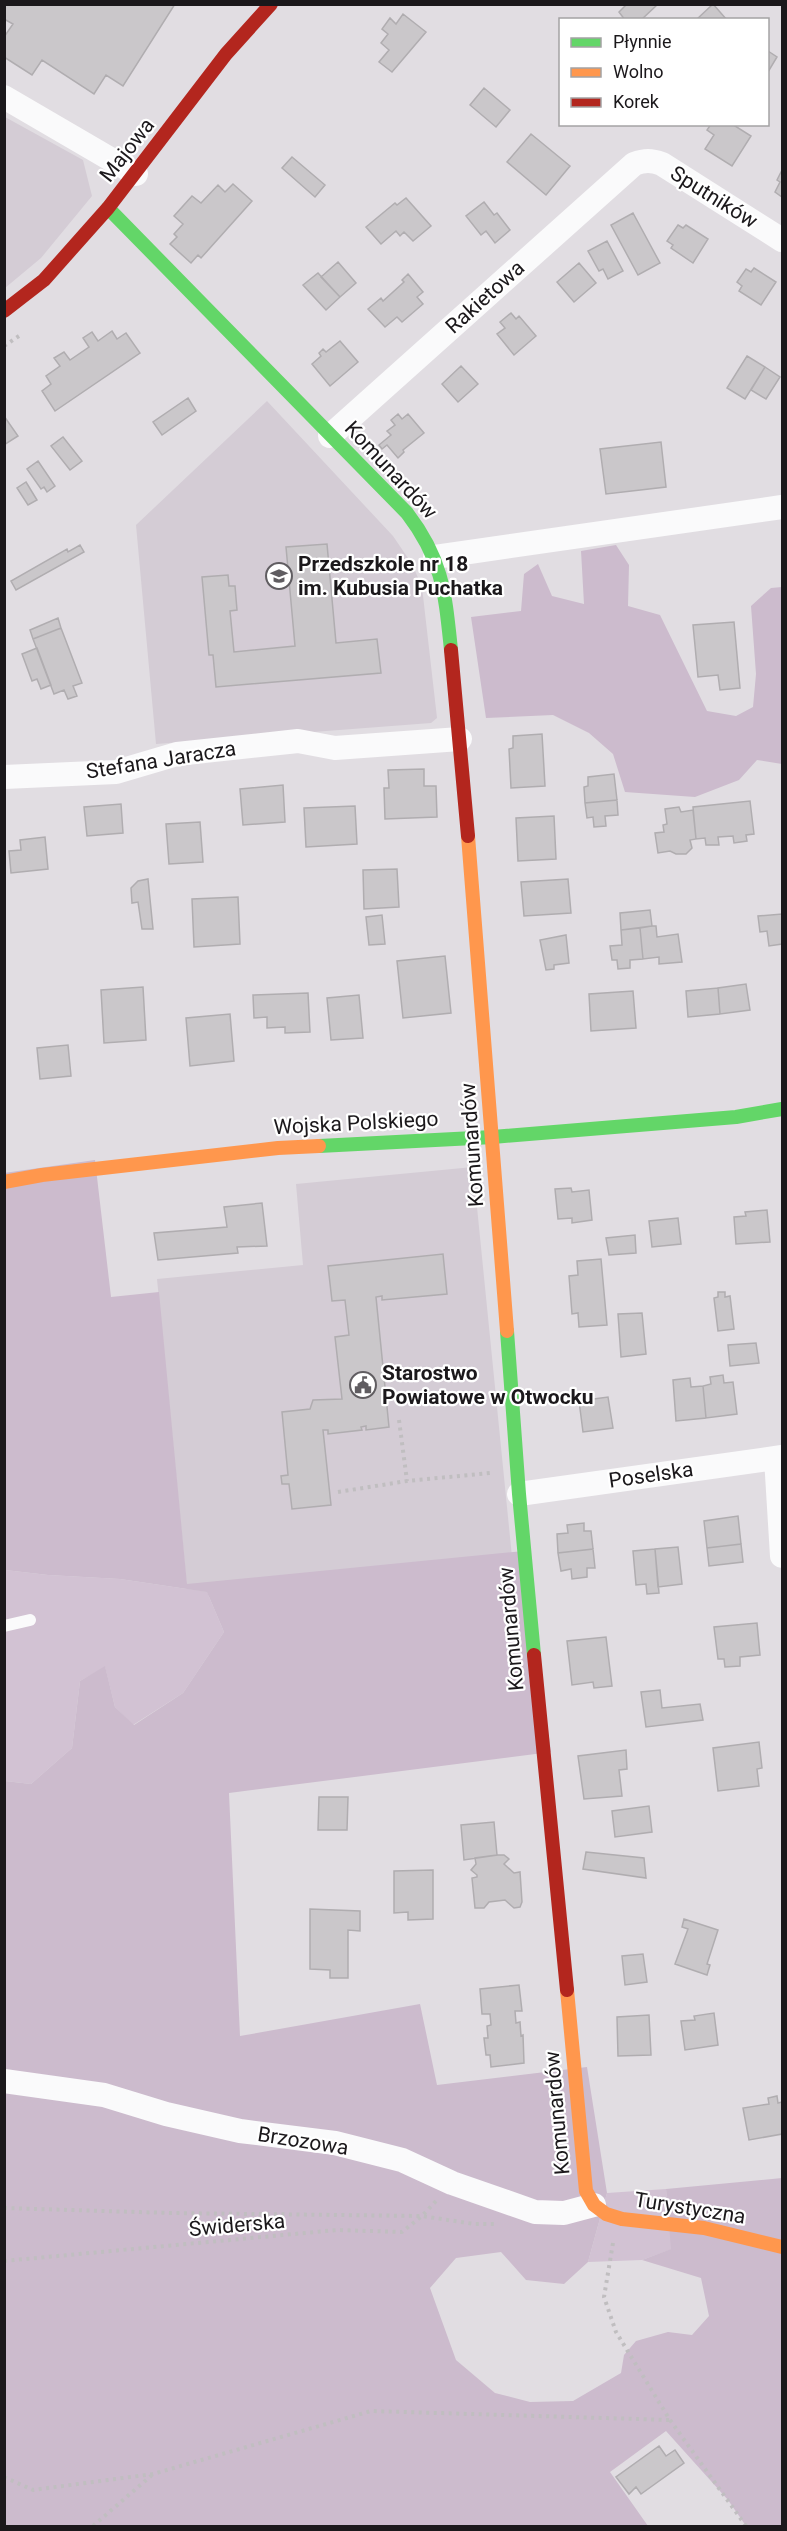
<svg xmlns="http://www.w3.org/2000/svg" width="787" height="2531" font-family="Roboto,sans-serif">
<style>
.built{fill:#d4ccd5}
.green{fill:#d2c2d3}
.forest{fill:#ccbbcd}
.building{fill:#cac7ca;stroke:#b0adb0;stroke-width:1.5}
.lines{fill:none;stroke-linecap:round;stroke-linejoin:round}
.path{stroke:#c0bec0;stroke-width:4;stroke-dasharray:3 4.5;stroke-linecap:butt}
.lane{stroke:#fafafb;stroke-width:12}
.street{stroke:#fafafb;stroke-width:24}
.fast{stroke:#63d668;stroke-width:14}
.slow{stroke:#ff974d;stroke-width:14}
.jam{stroke:#b3261e;stroke-width:14}
.labels{text-anchor:middle;dominant-baseline:central;stroke-width:4.5;stroke-linejoin:round;paint-order:stroke}
.street-label{font-size:21px;fill:#1b181b;stroke:#fff}
.poi-label{font-size:21px;font-weight:bold;fill:#1b181b;stroke:#fff;text-anchor:start}
</style>
<rect width="100%" height="100%" fill="#e1dde2"/>
<path class="built" d="M5,117L83,160L92,196L41,258L5,288Z
M267,401L393,536L412,564L422,587L437,718L431,723L156,744L136,525Z
M473,1167L513,1567L188,1598L157,1279L303,1265L296,1184Z"/>
<path class="green" d="M5,1570L48,1575L120,1579L207,1592L224,1632L183,1693L133,1725L115,1707L105,1667L80,1681L72,1748L31,1784L5,1781Z
M666,2189L672,2249L642,2260L588,2262L607,2193Z"/>
<path class="forest" d="M616,545L629,565L628,606L660,615L707,711L736,716L753,707L756,674L751,606L771,588L782,587V764L757,760L739,780L695,797L625,792L613,754L589,733L553,715L486,718L471,617L521,611L524,574L538,564L552,596L584,604L581,551Z
M95,1160L111,1297L159,1292L187,1584L524,1551L551,1752L229,1793L240,2036L420,2004L437,2085L587,2067L607,2193L588,2262L564,2284L526,2280L501,2252L456,2258L430,2288L456,2360L495,2393L530,2402L573,2401L621,2373L624,2355L636,2341L668,2332L692,2335L709,2316L701,2278L642,2260L671,2249L666,2189L782,2178V2526H746L728,2500L666,2431L610,2472L648,2526H5V1781L31,1784L72,1748L80,1681L105,1666L115,1707L134,1725L183,1693L224,1632L207,1592L120,1579L48,1575L5,1570L4,1173Z"/>
<path class="building" d="M4,4H175L123,86L106,75L94,94L42,60L32,75L4,57V37L13,24L4,19Z
M627,4H658L641,20H625L619,12Z
M713,4L727,20H696Z
M403,14L426,32L392,72L379,62L389,50L381,43L388,34L382,29L390,18L396,24Z
M768,51L777,57L768,72Z
M484,88L510,110L496,127L470,105Z
M711,124H732L751,136L732,166L705,149L714,135L707,130Z
M531,134L570,166L546,195L507,162Z
M292,157L325,185L315,197L282,168Z
M782,170V197L775,192L780,182L777,180Z
M233,184L252,201L201,258L198,255L191,263L170,244L177,237L174,234L183,224L174,216L192,196L201,203L218,185L225,192Z
M406,198L431,226L413,241L404,232L400,236L396,231L381,244L366,227L395,203L397,205Z
M484,202L494,215L497,213L510,230L495,243L486,231L481,235L466,216Z
M633,213L660,263L638,275L611,225Z
M678,225L683,228L686,225L708,239L693,263L671,248L673,245L667,241Z
M607,241L623,271L608,279L603,269L599,271L588,251Z
M338,262L356,283L340,297L321,277Z
M579,263L596,283L574,302L557,282Z
M754,268L776,282L761,305L739,291L742,286L737,282L746,269L751,272Z
M318,273L340,297L326,310L303,285Z
M408,274L423,292L417,297L423,304L402,322L397,317L385,327L368,309L381,298L383,301L404,282L402,280Z
M511,313L516,319L519,316L536,336L514,355L497,334L505,328L500,322Z
M112,331L117,339L126,333L140,353L55,411L42,391L51,384L46,376L60,366L54,358L64,352L70,360L89,347L83,338L92,332L98,341Z
M340,341L358,362L330,386L312,364L321,356L319,353L323,349L326,352Z
M747,356L765,367L745,399L727,388Z
M461,366L478,384L458,402L442,384Z
M765,367L780,377L766,399L751,390Z
M188,398L196,411L162,435L153,422Z
M398,414L402,419L408,414L424,433L403,450L404,452L398,458L387,445L382,449L379,445L391,435L387,431L395,425L391,420Z
M4,416L18,436L4,445Z
M63,437L82,461L70,470L51,446Z
M661,442L666,487L606,494L600,449Z
M38,461L55,486L47,492L44,487L41,489L27,469Z
M26,482L37,500L28,505L17,488Z
M327,544L336,643L377,639L381,673L216,687L213,655H209L202,577L228,575L229,586H235L237,610L230,611L234,652L295,646L286,547Z
M80,545L84,552L16,590L11,581L67,549L68,552Z
M58,618L61,628L33,639L30,630Z
M734,622L740,688L720,690L718,675L698,677L693,625Z
M61,628L82,683L73,686L77,696L68,699L64,690L54,694L33,639Z
M37,648L51,685L41,689L37,679L32,681L22,654Z
M542,734L545,786L511,788L509,749L513,748V736Z
M424,769V786H436L437,817L385,819L384,788H389L388,770Z
M614,774L617,800L585,803L584,787L588,786V777Z
M283,785L285,822L243,825L240,789Z
M617,800L618,815L605,816L606,826L594,827L593,817L587,818L585,803Z
M750,801L754,834L746,835L747,841L734,843L733,836L718,837L719,845H706L705,838L696,839L693,807Z
M121,804L123,833L87,836L84,807Z
M355,806L357,844L306,847L304,808Z
M679,807L681,812L693,810L696,839L690,840L692,848L686,854H676L670,851L658,853L655,833L664,832L663,825L667,824L665,809Z
M554,816L556,859L518,861L516,818Z
M200,822L203,862L169,864L166,824Z
M45,837L48,869L11,873L9,851L21,850L20,840Z
M397,869L399,907L364,909L363,870Z
M148,879L153,929H142L138,902L132,903L131,888L138,881Z
M568,879L571,913L524,916L521,882Z
M238,897L240,944L194,947L192,899Z
M650,910L652,926L621,930L620,913Z
M782,914V944L769,946L767,931L760,932L758,916Z
M382,915L385,944L369,945L366,917Z
M652,926H656L657,937L678,934L682,962L659,964V957L643,959L640,928Z
M640,928L643,959L630,960V968L618,969L617,960H612L610,946L622,945L621,930Z
M566,935L569,963L554,965V969L546,970L540,940Z
M445,956L451,1013L403,1018L397,961Z
M746,984L750,1010L720,1014L718,988Z
M143,987L146,1040L104,1043L101,990Z
M718,988L720,1014L688,1017L686,991Z
M633,991L636,1028L591,1031L589,994Z
M308,993L310,1032L285,1033V1027L267,1028V1017L254,1018L253,995Z
M359,995L363,1038L331,1040L327,998Z
M230,1014L234,1061L190,1066L186,1018Z
M68,1045L71,1076L40,1079L37,1048Z
M571,1188L572,1192L589,1190L592,1220L572,1223V1218L558,1219L555,1189Z
M262,1203L267,1246L237,1247L238,1253L158,1260L154,1233L227,1227L224,1207Z
M767,1210L770,1242L736,1244L734,1217L746,1216L745,1212Z
M678,1218L681,1244L652,1247L649,1221Z
M635,1235L636,1253L609,1255L606,1238Z
M443,1254L447,1294L382,1300V1296L376,1297L389,1427L366,1430V1426L361,1427L362,1430L328,1434V1430H323L331,1505L292,1509L289,1484H282L281,1476L288,1475L282,1412L310,1409L313,1400L342,1399L335,1337L349,1335L345,1300L332,1301L328,1266Z
M601,1259L607,1325L579,1327L578,1313L572,1314L569,1276L578,1275L577,1261Z
M718,1292H725V1297L730,1296L734,1329L718,1331L714,1298L718,1297Z
M642,1313L646,1354L621,1357L618,1314Z
M756,1343L759,1363L730,1366L728,1345Z
M723,1375L724,1383L733,1382L737,1414L706,1418L703,1386L711,1384L710,1377Z
M690,1378L691,1387L703,1386L706,1418L676,1421L673,1380Z
M608,1397L613,1428L583,1432L579,1401Z
M738,1516L741,1544L707,1548L704,1521Z
M584,1523V1531H591L593,1549L558,1553L557,1534L568,1533L567,1525Z
M741,1544L743,1562L709,1566L707,1548Z
M678,1547L682,1584L658,1587L655,1549Z
M593,1549L595,1568H587V1577L572,1579L571,1569L561,1571L558,1553Z
M655,1549L659,1593L647,1594L646,1584L636,1585L633,1551Z
M757,1623L760,1655L740,1657V1666L725,1667L724,1659H718L714,1627Z
M606,1637L612,1686L594,1688L593,1682L572,1685L567,1641Z
M660,1690L662,1708L700,1704L703,1720L646,1727L641,1692Z
M759,1742L762,1768L757,1769L759,1786L718,1791L713,1748Z
M626,1750L627,1769L619,1770L622,1796L584,1799L578,1756Z
M319,1797H348L347,1830H318Z
M649,1806L652,1832L615,1837L612,1811Z
M494,1822L497,1855L464,1860L461,1825Z
M586,1852L644,1858L646,1878L583,1869Z
M497,1855H504L509,1859L504,1864L514,1873L520,1872L522,1902L520,1907L514,1908L505,1900L489,1902L484,1908H475L472,1878L477,1877V1875L471,1870L476,1864L475,1858Z
M433,1870V1919L408,1920V1912L394,1913V1871Z
M310,1909L360,1911V1931L348,1930V1978H330V1970L310,1969Z
M684,1919L718,1930L707,1964L710,1965L707,1975L675,1964L688,1929L682,1927Z
M643,1954L647,1982L625,1985L622,1956Z
M519,1985L522,2011H515L516,2023L520,2022L521,2036L523,2035L524,2063L491,2067L490,2055H486L484,2038H488L487,2026L491,2025L490,2014H482L480,1989Z
M714,2013L718,2045L685,2050L681,2021L695,2020L694,2016Z
M649,2015L651,2055L618,2056L617,2017Z
M777,2096L778,2103L782,2102V2134L749,2140L743,2108L769,2104L768,2098Z
M659,2446L666,2456L675,2450L684,2463L641,2494L636,2487L629,2494L616,2477Z"/>
<g class="lines">
<path class="path" d="M4,346L19,336
M399,1420L407,1481
M338,1492L407,1481L490,1473
M4,2208L170,2213L422,2216L474,2224H495
M613,2243L604,2297L616,2332L670,2420L746,2526
M4,2261L337,2230L402,2232L422,2216L436,2201
M4,2477L33,2490L153,2474L371,2411L670,2420
M93,2526L152,2475"/>
<path class="lane" d="M4,1626L30,1620"/>
<path class="street" d="M4,97L136,174
M330,436L634,164C645,160 651,160 662,164L782,240
M435,557L782,507
M4,777L116,772L177,754L298,741L335,748L460,739
M776,1458L782,1556
M519,1494L782,1457
M4,2081L104,2095L166,2114L240,2131L335,2143L402,2160L452,2183L535,2212L564,2213L594,2205"/>
<path class="fast" d="M108,208L407,513C443,560 445,593 451,650
M319,1146L493,1137L736,1117L782,1109
M507,1331L519,1494L534,1655"/>
<path class="slow" d="M468,836L507,1331
M4,1182L42,1175L278,1148L319,1146
M567,1990L586,2191L594,2205L606,2214L622,2219L704,2228L782,2247"/>
<path class="jam" d="M4,311L44,280L108,208L226,54L271,4
M451,650L468,836
M534,1655L567,1990"/>
</g>
<defs>
<symbol id="school-ring" viewBox="-11 -11 22 22"><circle r="9.5" fill="#fff" stroke="#605d61" stroke-width="1.5"/><path d="M0-5L7-2L0 1L-7-2ZM-4 1L0 2.5L4 1V4Q0 6-4 4Z" fill="#605d61"/></symbol>
<symbol id="civic-ring" viewBox="-11 -11 22 22"><circle r="9.5" fill="#fff" stroke="#605d61" stroke-width="1.5"/><path d="M-.6-6.5H3V-4.5H.6V-3L4-1V1h2V6H-6V1h2V-1L-.6-3ZM-1.2 2.5V6h2.4V2.5Z" fill="#605d61"/></symbol>
</defs>
<g fill-rule="evenodd">
<use href="#school-ring" x="264" y="561" width="30" height="30"/>
<use href="#civic-ring" x="348" y="1370" width="30" height="30"/>
</g>
<g class="labels">
<g class="street-label">
<text transform="translate(127 150) rotate(-52)">Majowa</text>
<text transform="translate(714 197) rotate(32)">Sputników</text>
<text transform="translate(485 297) rotate(-42)">Rakietowa</text>
<text transform="translate(391 470) rotate(47)">Komunardów</text>
<text transform="translate(161 760) rotate(-9)">Stefana Jaracza</text>
<text transform="translate(356 1123) rotate(-3)">Wojska Polskiego</text>
<text transform="translate(472 1145) rotate(-94)">Komunardów</text>
<text transform="translate(651 1475) rotate(-8)">Poselska</text>
<text transform="translate(511 1629) rotate(-95)">Komunardów</text>
<text transform="translate(557 2113) rotate(-95)">Komunardów</text>
<text transform="translate(303 2141) rotate(9)">Brzozowa</text>
<text transform="translate(690 2208) rotate(9)">Turystyczna</text>
<text transform="translate(237 2225) rotate(-5)">Świderska</text>
</g>
<g class="poi-label">
<text x="298" y="564">Przedszkole nr 18<tspan x="298" dy="24">im. Kubusia Puchatka</tspan></text>
<text x="382" y="1373">Starostwo<tspan x="382" dy="24">Powiatowe w Otwocku</tspan></text>
</g>
</g>
<rect width="787" height="2531" fill="none" stroke="#1b181b" stroke-width="12"/>
<rect x="559" y="18" width="210" height="108" fill="#ffffff" stroke="#a4a3a4" stroke-width="1.5"/>
<rect x="571" y="38" width="30" height="9" fill="#63d668" stroke="#a4a3a4" stroke-width="1.5"/>
<text x="613" y="48" font-size="18" fill="#1b181b">Płynnie</text>
<rect x="571" y="68" width="30" height="9" fill="#ff974d" stroke="#a4a3a4" stroke-width="1.5"/>
<text x="613" y="78" font-size="18" fill="#1b181b">Wolno</text>
<rect x="571" y="98" width="30" height="9" fill="#b3261e" stroke="#a4a3a4" stroke-width="1.5"/>
<text x="613" y="108" font-size="18" fill="#1b181b">Korek</text>
</svg>
